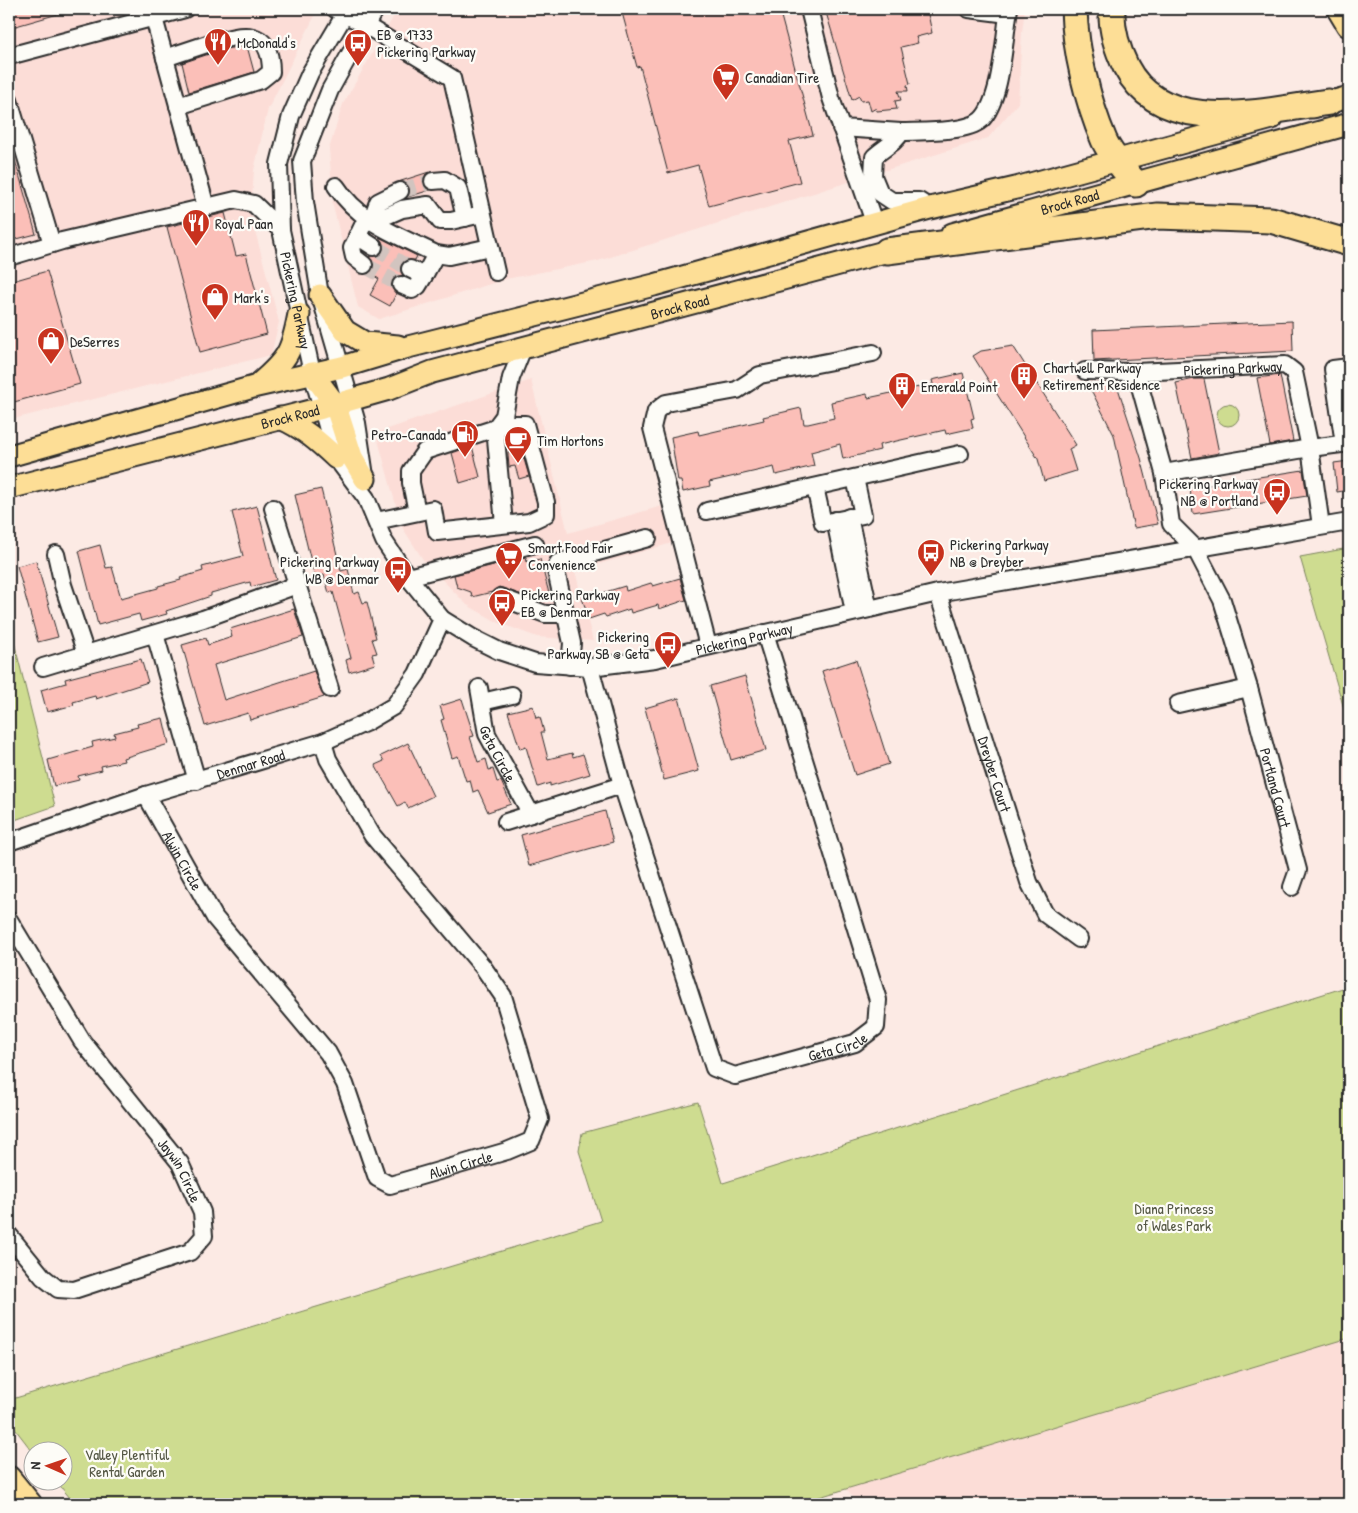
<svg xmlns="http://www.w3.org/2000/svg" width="1358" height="1513" font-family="'Patrick Hand',sans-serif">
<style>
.built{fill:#fcddd7}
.green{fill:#cedc90;stroke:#7c845e}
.building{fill:#fbbfb8;stroke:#2b2b2b}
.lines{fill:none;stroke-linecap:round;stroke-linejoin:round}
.minor-tunnel{stroke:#d2c4bf;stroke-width:16;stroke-dasharray:16 8;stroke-linecap:butt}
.minor-casing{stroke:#2b2b2b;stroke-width:20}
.major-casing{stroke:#2b2b2b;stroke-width:25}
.highway-casing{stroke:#2b2b2b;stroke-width:29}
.minor{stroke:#fdfcf7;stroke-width:16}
.major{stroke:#fdde96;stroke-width:21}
.highway{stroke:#fdde96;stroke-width:25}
.labels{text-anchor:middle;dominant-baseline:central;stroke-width:4.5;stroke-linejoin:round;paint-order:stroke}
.poi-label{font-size:15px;fill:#2b2b2b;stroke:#fdfcf7;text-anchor:start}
.street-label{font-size:15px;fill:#2b2b2b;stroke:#fdfcf7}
.park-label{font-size:15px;fill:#545744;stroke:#fdfcf7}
</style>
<rect width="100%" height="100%" fill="#fceae4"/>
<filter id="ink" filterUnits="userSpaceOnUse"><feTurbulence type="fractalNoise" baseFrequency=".02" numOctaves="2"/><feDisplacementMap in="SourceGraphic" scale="10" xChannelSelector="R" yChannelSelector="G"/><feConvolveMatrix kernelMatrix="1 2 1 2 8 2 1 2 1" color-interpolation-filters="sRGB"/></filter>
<g filter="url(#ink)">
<path class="built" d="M9,9H318L268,109L254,170L251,215L279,322L271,355L9,420Z
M398,9H1025L1022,32L1018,103L988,138L598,261L506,279L379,319L358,307L332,202L347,186L332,188L329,149L343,104Z
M531,380L568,533L662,506L672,543L575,571L593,641L537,637L499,623L467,605L424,561L402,527L376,433Z
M1349,1338V1504H858L846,1489Z"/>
<path class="green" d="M1217 415a11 11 0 1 1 22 0a11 11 0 1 1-22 0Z
M1349,548V726L1300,557Z
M9,622L55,806L9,822Z
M1349,986V1338L796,1504H75L56,1481L62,1480V1450L32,1451L9,1421V1400L601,1221L579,1151L582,1133L698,1102L723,1183Z"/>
<path class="building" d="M9,9H65V12L9,28Z
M621,9H779L813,135L789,141L800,182L709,206L698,165L668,173L640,66L637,67Z
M825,9H927L932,33L916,37L918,43L901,47L910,84L907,85L908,91H898L901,100L895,101L897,109L877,111L876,108L871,111L868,100L861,101L859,96L852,100Z
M247,46L254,72L189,92L182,63L224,49Z
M9,150H12L36,234L9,241Z
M429,172L424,176L423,181L425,187L430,190L408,197L409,186L405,182H398Z
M225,213L236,256L246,254L267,334L200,352L167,227Z
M379,237L417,256L415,260L404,261L400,269L403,275L396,277L392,280L391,286L396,294L390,306L370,295L379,279L369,273L374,266L369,256H378L383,252V243Z
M47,271L80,384L14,402L9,383V282Z
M1292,321L1293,351L1094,361L1093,330Z
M1013,346L1076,445L1069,449L1076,471L1044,481L1038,459L973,356L981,351Z
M963,373L974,418L971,419L973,428L946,434L945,430L879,445L880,450L843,459L840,444L811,452L814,466L776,475L774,467L709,482L710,486L683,492L681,481H678L671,437L698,431L699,435L764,420L763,417L801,408L804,424H808L834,418L831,402L867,394L868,398L933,384L932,380Z
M1280,375L1293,441L1270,445L1257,378Z
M1194,379H1204L1219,453L1192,458L1176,383Z
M1116,382L1141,458L1158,524L1134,528L1114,435L1088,384Z
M472,446L480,477L460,483L452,453Z
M521,449L529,476L519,479L515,466L509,467L508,455V452Z
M1349,461V490L1337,492L1334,463Z
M1303,470L1307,496L1193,514L1190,488Z
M321,489L341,571L348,569L354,594L359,592L363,603L367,602L376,638L372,639L377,653L372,654L375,664L349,672L346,660L351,658L333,592L329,593L324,575L315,578L295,495Z
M257,506L276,580L251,587L250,582L211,593V596L166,611L167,614L141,621L139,614L98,625L79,551L100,545L106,568L112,567L121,598L158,588V586L181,580L180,578L203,571L202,567L243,556L232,512Z
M526,557L527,562L540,559L550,597L537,600L499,587L492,592L472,597L471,592L457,587L454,575Z
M36,561L58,637L38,642L17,566Z
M680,578L686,600L659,609L658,605L631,613L630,609L606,617L604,614L589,619L581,595L598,590L599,594L625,586L626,591L651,583L653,586Z
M294,609L303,637L214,665L224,700L314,671L324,697L250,720L248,713L205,726L182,645L206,638L208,645L232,637L230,629Z
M141,659L148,682L96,699L95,696L73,702L74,705L47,712L41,690L66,683L65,679Z
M856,660L889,764L855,775L822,671Z
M745,676L766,750L731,760L710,686Z
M679,698L699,771L664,780L645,708Z
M462,699L474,736L470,737L478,762L486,759L489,770L493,769L497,782L501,781L511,804L488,812L478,790L473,792L470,780L466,781L458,756L452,758L441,720L444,719L440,706Z
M533,706L536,718L540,717L544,732H541L548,759L572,753L573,757L583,754L590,774L550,786V783L538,787L526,747L520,749L508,712Z
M163,718L169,744L123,758L124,761L101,766L102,770L78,776L79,780L54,786L48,760L93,747L92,742L115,737L114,733L138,727L137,724Z
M408,743L433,796L408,808L405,802L398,806L375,765L384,761L381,756Z
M605,811L613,842L529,866L521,835Z"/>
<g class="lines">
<path class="minor-tunnel" d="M400,191L433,181
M374,247L410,269
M364,265L401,285"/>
<defs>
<g id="minor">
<path d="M335,9L365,25L452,78L496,272"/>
<path id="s1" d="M348,9L310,73L291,116L279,164L281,230L312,373L336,458L366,498L384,541L408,577L442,619L473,638L499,651L535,663L590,667L655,659L938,593L1349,522"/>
<path d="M809,9L831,98L875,225"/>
<path d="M969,9L1008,14"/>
<path d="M154,18L206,207"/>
<path d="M9,56L185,9"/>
<path d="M165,58C180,53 195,48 210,43C242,34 271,26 271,72L261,80L178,106"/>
<path d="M9,100L52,244"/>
<path d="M841,128L901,132C896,143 883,148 874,157L873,176L880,193L892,201H919L930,208"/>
<path d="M901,132C921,131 966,133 981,120C1002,100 1004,37 1009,9"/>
<path d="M433,181L445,180L458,188L465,218"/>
<path d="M336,186C360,223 398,235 436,254L449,256L490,247"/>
<path d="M374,213L386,216L402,209L428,205L440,221H451L482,214"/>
<path d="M357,236L374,247"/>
<path d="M9,257L62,241L236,200L254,204L281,230"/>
<path d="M364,265L354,257L352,248L366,219L374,213L378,202L400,191"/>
<path d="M410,269L424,276L436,254"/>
<path d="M401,285L412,290L418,286L424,276"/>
<path id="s2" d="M1085,371L1136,372L1285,365L1294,372L1310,448L1164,473"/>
<path id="s3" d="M1136,372L1164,473L1171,524L1195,548L1222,600L1249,688L1298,870L1292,887"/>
<path d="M1344,444L1333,369L1349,367"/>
<path d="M365,476L357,423L320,295L305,202L302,161L330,90L375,9"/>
<path d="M815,487L823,523L863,515L855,478"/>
<path d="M273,508L330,689"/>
<path d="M707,511L960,454"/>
<path d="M849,517L869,609"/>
<path d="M835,520L854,612"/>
<path d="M376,521L433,509L437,532L529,522L546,514V502L525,424H508L425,451L411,471V483L417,512"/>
<path d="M504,524L495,428L504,416L511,378L523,348"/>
<path d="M1321,526L1310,448L1349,443"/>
<path d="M56,554L63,585L86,654L203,619L297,585"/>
<path d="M408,577L535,544"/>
<path id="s4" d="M938,593L1029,882L1045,914L1079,939"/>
<path d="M500,597L545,614H566"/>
<path d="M155,634L197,781"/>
<path d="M708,646L652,428L656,411L666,403L737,390L760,375L873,353"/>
<path d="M570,666L572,643L556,571L558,563L648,538"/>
<path d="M43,667L86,654"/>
<path id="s5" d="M590,667L622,785L714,1068L735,1076L855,1043L876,1027L878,1000L765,633"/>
<path id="s6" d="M479,688L487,734L531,814"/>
<path d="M482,702L512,695"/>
<path d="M1178,704L1249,688"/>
<path id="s7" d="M146,795L215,918L328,1053L345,1084L377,1178L390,1185L507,1151L531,1141L540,1119L503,996L483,967L372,835L328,759L323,742"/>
<path d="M506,822L622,785"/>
<path id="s8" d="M9,842L146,795L323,742L365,723L394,706L417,674L442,619"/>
<path id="s9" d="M9,920L82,1041L180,1163L202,1212L204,1236L190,1252L74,1290L58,1289L43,1277L9,1235"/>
</g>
<g id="major">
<path d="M1313,107L1349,97"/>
<path id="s10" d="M952,234L1349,124"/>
<path d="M320,295L345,331L365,343L398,346"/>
<path d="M312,373L335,404L352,457L365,479"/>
<path d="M260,383C288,359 292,351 299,314"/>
<path d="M280,418C302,427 319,442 336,458"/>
<path d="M9,456L257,386L342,367L408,347L654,285L930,208L1016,188L1272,118"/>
<path id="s11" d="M9,488L322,408L389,389L432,372L903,247"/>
<path d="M9,1477L31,1504"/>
</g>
<path id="highway" d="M1074,9C1075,49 1088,103 1104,140C1111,156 1125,170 1136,184
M1112,9C1111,30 1117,49 1126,67C1163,139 1265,110 1329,102
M1340,9L1349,24
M887,251L1158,216L1271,220L1349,243"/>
</defs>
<use href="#minor" class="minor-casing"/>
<use href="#major" class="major-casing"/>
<use href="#highway" class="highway-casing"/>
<use href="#minor" class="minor"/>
<use href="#major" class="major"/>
<use href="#highway" class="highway"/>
</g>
</g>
<defs>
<symbol id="restaurant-pin" viewBox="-11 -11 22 30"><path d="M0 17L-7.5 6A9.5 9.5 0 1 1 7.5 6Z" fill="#c8321e" stroke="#fdfcf7"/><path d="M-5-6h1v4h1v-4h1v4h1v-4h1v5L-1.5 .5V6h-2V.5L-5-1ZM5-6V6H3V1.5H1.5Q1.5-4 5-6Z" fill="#fff"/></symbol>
<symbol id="bus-pin" viewBox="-11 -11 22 30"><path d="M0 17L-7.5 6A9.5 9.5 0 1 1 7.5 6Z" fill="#c8321e" stroke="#fdfcf7"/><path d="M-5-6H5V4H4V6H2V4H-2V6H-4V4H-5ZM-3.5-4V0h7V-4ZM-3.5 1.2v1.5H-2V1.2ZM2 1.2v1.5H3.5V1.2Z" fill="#fff"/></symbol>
<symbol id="supermarket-pin" viewBox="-11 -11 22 30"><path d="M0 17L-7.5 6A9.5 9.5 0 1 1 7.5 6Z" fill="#c8321e" stroke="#fdfcf7"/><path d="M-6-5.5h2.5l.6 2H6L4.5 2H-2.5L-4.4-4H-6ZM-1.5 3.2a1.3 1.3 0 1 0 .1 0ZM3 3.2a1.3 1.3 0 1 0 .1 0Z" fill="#fff"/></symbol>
<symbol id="shop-pin" viewBox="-11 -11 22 30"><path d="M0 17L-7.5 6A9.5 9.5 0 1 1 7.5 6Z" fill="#c8321e" stroke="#fdfcf7"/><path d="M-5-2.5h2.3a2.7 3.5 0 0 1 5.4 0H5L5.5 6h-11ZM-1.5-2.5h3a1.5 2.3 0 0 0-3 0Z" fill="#fff"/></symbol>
<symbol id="building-pin" viewBox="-11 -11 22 30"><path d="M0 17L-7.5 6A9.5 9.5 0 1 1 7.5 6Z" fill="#c8321e" stroke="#fdfcf7"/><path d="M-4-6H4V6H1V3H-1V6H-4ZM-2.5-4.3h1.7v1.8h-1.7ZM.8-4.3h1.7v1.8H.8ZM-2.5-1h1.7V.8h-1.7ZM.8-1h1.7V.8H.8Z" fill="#fff"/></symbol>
<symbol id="fuel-pin" viewBox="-11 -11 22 30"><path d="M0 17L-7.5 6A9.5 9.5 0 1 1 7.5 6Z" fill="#c8321e" stroke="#fdfcf7"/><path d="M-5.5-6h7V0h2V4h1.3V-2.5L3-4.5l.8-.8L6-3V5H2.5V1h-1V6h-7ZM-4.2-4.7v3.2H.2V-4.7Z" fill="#fff"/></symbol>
<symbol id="cafe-pin" viewBox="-11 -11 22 30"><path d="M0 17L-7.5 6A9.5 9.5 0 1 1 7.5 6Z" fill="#c8321e" stroke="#fdfcf7"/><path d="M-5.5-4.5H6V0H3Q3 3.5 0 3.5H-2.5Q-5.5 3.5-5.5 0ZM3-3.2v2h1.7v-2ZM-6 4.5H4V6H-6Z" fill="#fff"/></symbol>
</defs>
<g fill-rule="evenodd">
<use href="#restaurant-pin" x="202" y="26" width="32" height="43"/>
<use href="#bus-pin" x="342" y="27" width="32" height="43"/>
<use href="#supermarket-pin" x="710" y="61" width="32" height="43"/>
<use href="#restaurant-pin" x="180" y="207" width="32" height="43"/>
<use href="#shop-pin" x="199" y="281" width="32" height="43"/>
<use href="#shop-pin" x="35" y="325" width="32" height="43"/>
<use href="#building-pin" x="1008" y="360" width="32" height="43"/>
<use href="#building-pin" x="886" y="370" width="32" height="43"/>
<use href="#fuel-pin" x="449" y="418" width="32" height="43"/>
<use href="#cafe-pin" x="502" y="424" width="32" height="43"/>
<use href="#bus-pin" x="1261" y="476" width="32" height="43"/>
<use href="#bus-pin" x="915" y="537" width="32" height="43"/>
<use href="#supermarket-pin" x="493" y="540" width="32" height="43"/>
<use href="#bus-pin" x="382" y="554" width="32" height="43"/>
<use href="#bus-pin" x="486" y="587" width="32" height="43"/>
<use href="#bus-pin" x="652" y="629" width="32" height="43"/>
</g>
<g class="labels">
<g class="poi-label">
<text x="377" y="34">EB @ 1733<tspan x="377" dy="17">Pickering Parkway</tspan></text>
<text x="237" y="42">McDonald's</text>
<text x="745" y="77">Canadian Tire</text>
<text x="215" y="223">Royal Paan</text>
<text x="234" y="297">Mark's</text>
<text x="70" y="341">DeSerres</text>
<text x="1043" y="367">Chartwell Parkway<tspan x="1043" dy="17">Retirement Residence</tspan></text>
<text x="921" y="386">Emerald Point</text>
<text x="446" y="434" text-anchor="end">Petro-Canada</text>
<text x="537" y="440">Tim Hortons</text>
<text x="1258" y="483" text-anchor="end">Pickering Parkway<tspan x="1258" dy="17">NB @ Portland</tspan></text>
<text x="950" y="544">Pickering Parkway<tspan x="950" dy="17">NB @ Dreyber</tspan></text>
<text x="528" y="547">Smart Food Fair<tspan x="528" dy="17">Convenience</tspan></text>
<text x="379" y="561" text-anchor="end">Pickering Parkway<tspan x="379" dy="17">WB @ Denmar</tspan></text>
<text x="521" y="594">Pickering Parkway<tspan x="521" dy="17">EB @ Denmar</tspan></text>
<text x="649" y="636" text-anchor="end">Pickering<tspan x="649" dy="17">Parkway SB @ Geta</tspan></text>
</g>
<g class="street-label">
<text stroke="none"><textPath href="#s10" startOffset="122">Brock Road</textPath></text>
<text stroke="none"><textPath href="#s1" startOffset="309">Pickering Parkway</textPath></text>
<text stroke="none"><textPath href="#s11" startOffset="695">Brock Road</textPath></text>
<text stroke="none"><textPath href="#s2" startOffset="148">Pickering Parkway</textPath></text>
<text stroke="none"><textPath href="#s11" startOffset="290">Brock Road</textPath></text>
<text stroke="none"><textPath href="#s1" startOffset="981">Pickering Parkway</textPath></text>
<text stroke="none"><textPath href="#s6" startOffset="69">Geta Circle</textPath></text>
<text stroke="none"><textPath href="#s8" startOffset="254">Denmar Road</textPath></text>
<text stroke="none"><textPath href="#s4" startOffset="190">Dreyber Court</textPath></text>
<text stroke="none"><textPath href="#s3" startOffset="444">Portland Court</textPath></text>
<text stroke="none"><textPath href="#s7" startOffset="75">Alwin Circle</textPath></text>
<text stroke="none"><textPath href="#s5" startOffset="549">Geta Circle</textPath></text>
<text stroke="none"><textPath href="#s7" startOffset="540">Alwin Circle</textPath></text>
<text stroke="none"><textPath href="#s9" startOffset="304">Jaywin Circle</textPath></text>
</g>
<g class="park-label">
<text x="1174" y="1208">Diana Princess<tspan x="1174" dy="17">of Wales Park</tspan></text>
<text x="127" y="1454">Valley Plentiful<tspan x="127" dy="17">Rental Garden</tspan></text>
</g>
</g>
<rect width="1358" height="1513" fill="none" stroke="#fdfcf7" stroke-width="30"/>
<rect x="15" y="15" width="1328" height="1483" fill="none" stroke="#2b2b2b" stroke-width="2" filter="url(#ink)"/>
<g transform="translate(48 1466) rotate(272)"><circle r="24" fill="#fdfcf7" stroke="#a9a8a5"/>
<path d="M0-4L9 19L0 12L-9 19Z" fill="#c8321e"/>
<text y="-8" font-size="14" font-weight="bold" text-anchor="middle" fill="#2b2b2b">N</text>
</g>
</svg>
